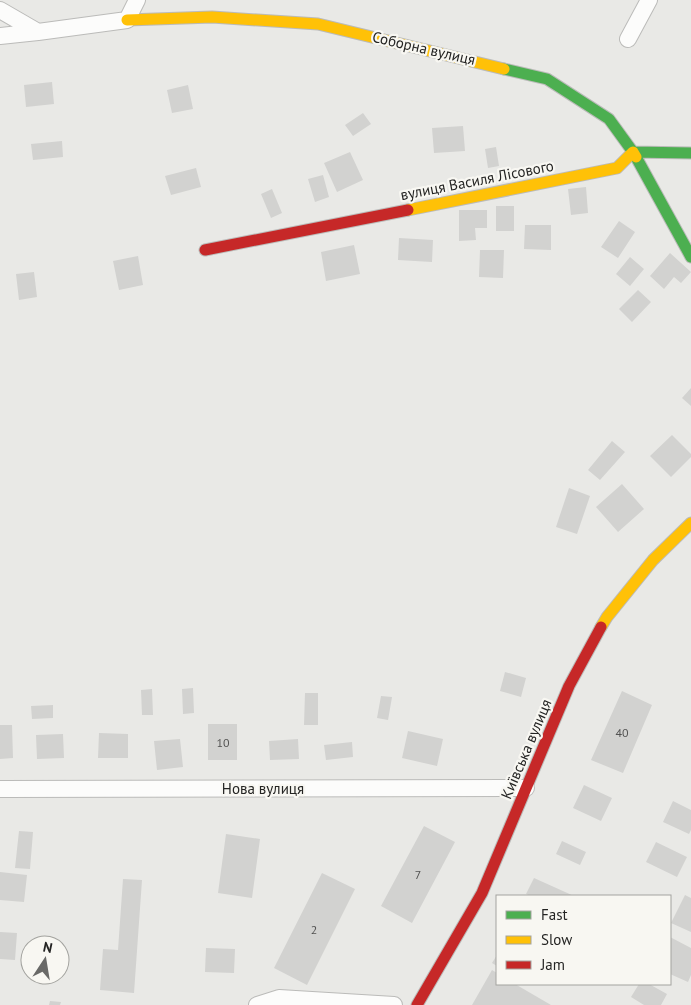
<svg xmlns="http://www.w3.org/2000/svg" width="691" height="1005" font-family="'PT Sans',sans-serif">
<style>
.building{fill:#d2d2d0}
.lines{fill:none;stroke-linecap:round;stroke-linejoin:round}
.street-casing{stroke:#bbbbb9;stroke-width:18}
.fast-casing{stroke:#bbbbb9;stroke-width:13}
.slow-casing{stroke:#bbbbb9;stroke-width:13}
.jam-casing{stroke:#bbbbb9;stroke-width:13}
.street{stroke:#fcfcfb;stroke-width:16}
.fast{stroke:#4caf50;stroke-width:11}
.slow{stroke:#ffc107;stroke-width:11}
.jam{stroke:#c62828;stroke-width:11}
.labels{text-anchor:middle;dominant-baseline:central;stroke-width:4.5;stroke-linejoin:round;paint-order:stroke}
.number-label{font-size:12px;fill:#515150}
.street-label{font-size:15px;fill:#242423;stroke:#f8f7f2}
</style>
<rect width="100%" height="100%" fill="#e9e9e6"/>
<path class="building" d="M52,82L54,104L26,107L24,85Z
M188,85L193,109L172,113L167,90Z
M363,113L371,124L353,136L345,125Z
M463,126L465,151L434,153L432,128Z
M62,141L63,157L33,160L31,144Z
M496,147L499,166L488,168L485,149Z
M350,152L363,180L337,192L324,163Z
M196,168L201,187L171,195L165,176Z
M323,175L329,197L315,202L308,179Z
M586,187L588,213L571,215L568,189Z
M272,189L282,213L271,218L261,194Z
M496,206H514V231H496Z
M459,210H487V228H475L476,240L459,241Z
M619,221L635,232L618,258L601,247Z
M525,225H551V250L524,249Z
M399,238L433,240L432,262L398,260Z
M354,245L360,274L326,281L321,252Z
M480,250H504L503,278L479,277Z
M670,253L691,272L681,283L674,277L664,289L650,276Z
M138,256L143,285L119,290L113,261Z
M630,257L644,269L630,286L616,274Z
M34,272L37,297L19,300L16,274Z
M638,290L651,302L632,322L619,309Z
M691,388V406L682,398Z
M672,435L691,454V457L671,477L650,456Z
M612,441L625,452L600,480L588,470Z
M622,484L644,509L618,532L596,507Z
M569,488L590,496L577,534L556,527Z
M505,672L526,678L521,697L500,691Z
M193,688L194,713L183,714L182,689Z
M152,689L153,715H142L141,690Z
M622,691L652,705L623,773L591,760Z
M305,693H318V725H304Z
M381,696L392,697L388,720L377,718Z
M53,705V718L32,719L31,706Z
M208,724H237V760H208Z
M0,725H12L13,758L0,759Z
M408,731L443,739L437,766L402,758Z
M99,733L128,734V758H98Z
M63,734L64,758L37,759L36,735Z
M180,739L183,767L157,770L154,741Z
M298,739L299,759L270,760L269,741Z
M352,742L353,757L326,760L324,745Z
M584,785L612,798L601,821L573,808Z
M673,801L691,810V830L689,834L663,822Z
M424,826L455,842L412,923L381,906Z
M19,831L33,832L30,869L15,868Z
M226,834L260,839L252,898L218,893Z
M562,841L586,852L580,865L556,854Z
M656,842L687,857L677,877L646,862Z
M0,872L27,875L24,902L0,900Z
M322,873L355,889L307,985L274,968Z
M534,878L574,896H531L526,894Z
M123,879L142,880L134,993L100,990L103,949L118,950Z
M685,895L691,898V932L671,923Z
M0,932L17,933L15,960L0,959Z
M670,937L691,948V975L688,982L670,974Z
M206,948L235,949L234,973L205,972Z
M497,955V966L492,963Z
M492,970L497,973V984H515L551,1005H472Z
M639,984H649L667,994L661,1005H644L631,997Z
M50,1001L61,1002L60,1005H49Z"/>
<g class="lines">
<defs>
<path id="street" d="M0,10L38,32L127,20L137,0
M0,36L38,32
M628,39L649,0
M0,789L526,788
M257,1005L279,998L394,1005"/>
<path id="fast" d="M504,69L547,79L609,119L633,152L691,153
M636,157L691,257"/>
<path id="slow" d="M127,20L212,17L318,24L504,69
M408,210L617,168L633,152L636,157
M601,627L607,617L653,560L691,523"/>
<path id="jam" d="M205,250L408,210
M417,1005L482,893L569,686L601,627"/>
</defs>
<use href="#street" class="street-casing"/>
<use href="#fast" class="fast-casing"/>
<use href="#slow" class="slow-casing"/>
<use href="#jam" class="jam-casing"/>
<use href="#street" class="street"/>
<use href="#fast" class="fast"/>
<use href="#slow" class="slow"/>
<use href="#jam" class="jam"/>
</g>
<g class="labels">
<g class="number-label">
<text x="622" y="732">40</text>
<text x="223" y="742">10</text>
<text x="418" y="874">7</text>
<text x="314" y="929">2</text>
</g>
<g class="street-label">
<text transform="translate(424 48) rotate(13)">Соборна вулиця</text>
<text transform="translate(477 180) rotate(-11)">вулиця Василя Лісового</text>
<text transform="translate(526 749) rotate(-67)">Київська вулиця</text>
<text x="263" y="788">Нова вулиця</text>
</g>
</g>
<rect x="496" y="895" width="175" height="90" fill="#f8f7f2" stroke="#a3a39f"/>
<rect x="506" y="911" width="25" height="8" fill="#4caf50" stroke="#a3a39f"/>
<text x="541" y="920" font-size="15" fill="#242423">Fast</text>
<rect x="506" y="936" width="25" height="8" fill="#ffc107" stroke="#a3a39f"/>
<text x="541" y="945" font-size="15" fill="#242423">Slow</text>
<rect x="506" y="961" width="25" height="8" fill="#c62828" stroke="#a3a39f"/>
<text x="541" y="970" font-size="15" fill="#242423">Jam</text>
<g transform="translate(45 960) rotate(12)"><circle r="24" fill="#f8f7f2" stroke="#a3a39f"/>
<path d="M0-4L9 19L0 12L-9 19Z" fill="#696967"/>
<text y="-8" font-size="14" font-weight="bold" text-anchor="middle" fill="#242423">N</text>
</g>
</svg>
